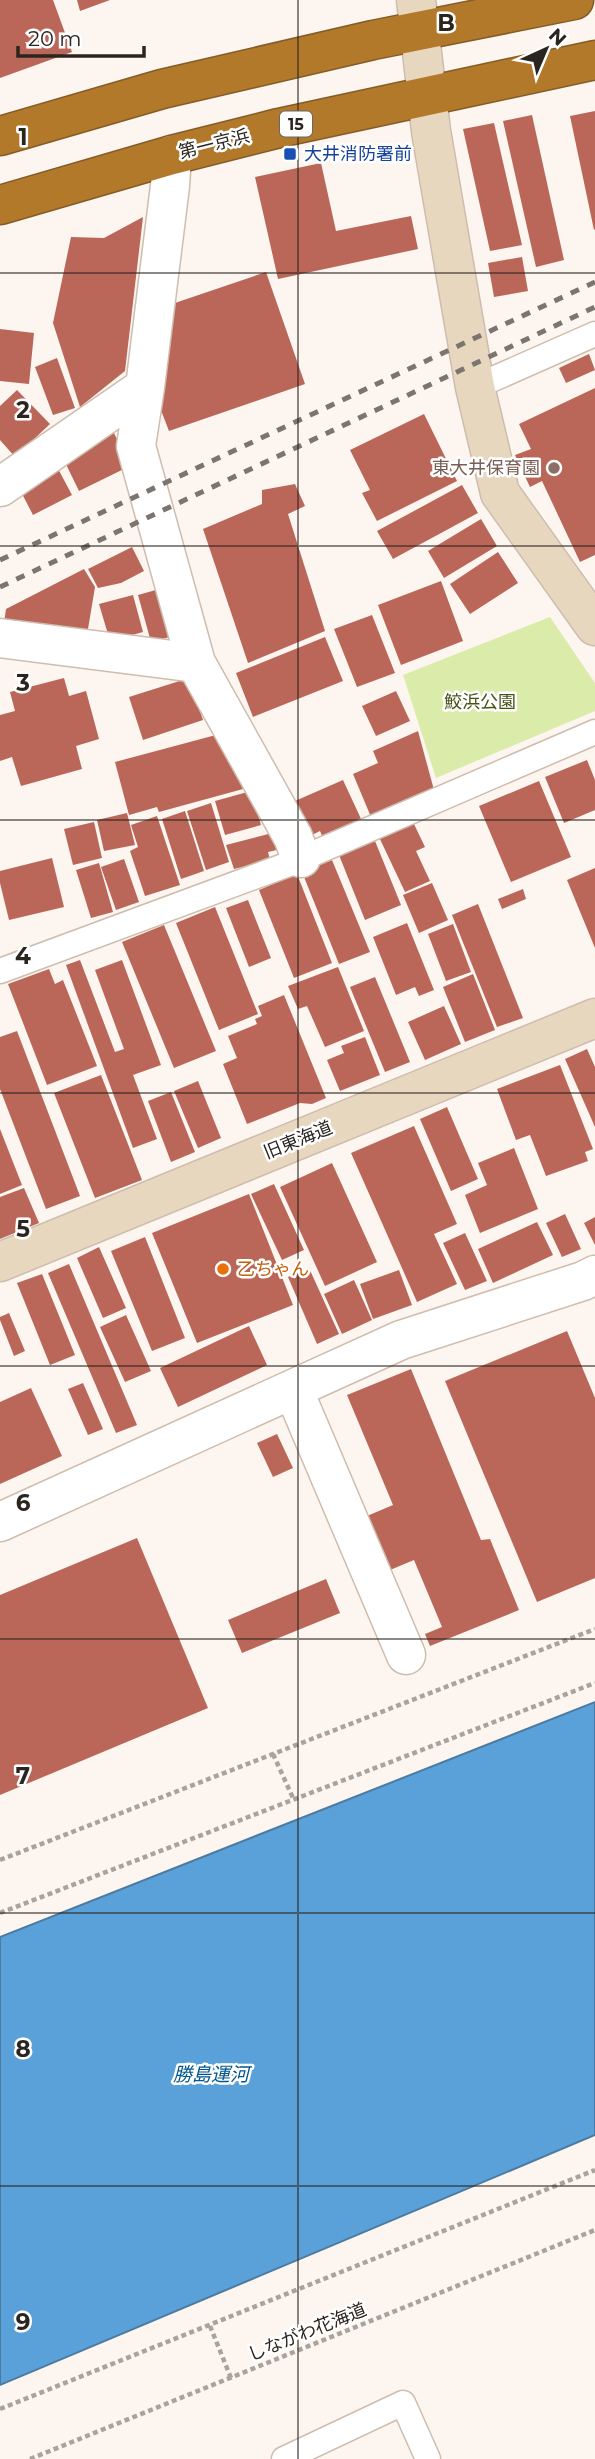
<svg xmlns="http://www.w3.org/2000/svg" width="595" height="2459" font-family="Montserrat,'Noto Sans JP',sans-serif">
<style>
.green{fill:#dbebaa}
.water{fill:#5aa0d9;stroke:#4c7ba1;stroke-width:2}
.building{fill:#ba6658}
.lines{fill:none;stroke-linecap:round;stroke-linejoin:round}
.lane-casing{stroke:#cebdae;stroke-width:27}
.street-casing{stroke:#cebdae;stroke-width:41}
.secondary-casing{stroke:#cebdae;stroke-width:41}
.highway-casing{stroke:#835c27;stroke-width:41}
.path{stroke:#a9a39d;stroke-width:4.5;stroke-dasharray:5 3.5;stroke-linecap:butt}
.lane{stroke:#fff;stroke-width:24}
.street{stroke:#fff;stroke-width:38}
.secondary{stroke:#e8d7bf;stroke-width:38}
.highway{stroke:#b3792b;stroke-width:38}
.rail{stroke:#7c756f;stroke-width:5;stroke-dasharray:9 9;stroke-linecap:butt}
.grid{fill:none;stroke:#2b251f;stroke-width:2;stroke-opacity:0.55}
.transit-dot{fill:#1a4fb4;stroke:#fff;stroke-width:2.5}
.education-dot{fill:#8d6e63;stroke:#fff;stroke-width:2.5}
.food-dot{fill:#e8710a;stroke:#fff;stroke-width:2.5}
.labels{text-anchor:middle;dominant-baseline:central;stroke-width:5;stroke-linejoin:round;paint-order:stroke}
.shield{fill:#fff;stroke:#6b6662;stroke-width:2}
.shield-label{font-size:16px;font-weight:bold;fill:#2b251f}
.street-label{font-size:18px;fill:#2b251f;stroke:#fff}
.transit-label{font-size:18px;fill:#164399;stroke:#fff;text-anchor:start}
.education-label{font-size:18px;fill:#785e54;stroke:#fff;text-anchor:end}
.park-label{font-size:18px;fill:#485317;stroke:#fff}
.food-label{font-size:18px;fill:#c56008;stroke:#fff;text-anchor:start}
.water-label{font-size:19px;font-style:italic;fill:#00578c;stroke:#fff}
.grid-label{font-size:23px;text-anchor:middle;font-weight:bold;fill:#2b251f;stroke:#fff;stroke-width:5;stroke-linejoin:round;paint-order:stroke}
</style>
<rect width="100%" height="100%" fill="#fdf6f0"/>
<path class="green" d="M550,617L595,683V711L436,778L403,675Z"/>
<path class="water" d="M595,1702V2135L0,2385V1937Z"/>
<path class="building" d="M0,0H53L72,52L0,78Z
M77,0H110L80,11Z
M595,111V229L594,230L570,116Z
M532,115L564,260L536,267L503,121Z
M494,123L522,245L490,251L463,129Z
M321,163L336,231L411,216L418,249L278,279L255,177Z
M143,217L125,371L80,407L53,323L71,237L104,238Z
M522,257L528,291L494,297L488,263Z
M266,272L305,384L169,431L157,400L169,305Z
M0,329L34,333L29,384L0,381Z
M589,354L595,370L566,383L559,368Z
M57,358L75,408L53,415L35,367Z
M595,388V555L580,562L542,481L530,487L515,455L531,449L519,424Z
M17,390L50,424L15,457L0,440V406Z
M424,414L457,481L377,521L362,493L370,490L350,450Z
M112,429L130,466L79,491L61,454Z
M56,465L72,495L33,515L18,486Z
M295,484L305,506L288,514L325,631L248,663L203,529L262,504V490Z
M462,485L478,513L393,559L377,531Z
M481,519L497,546L444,578L428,551Z
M132,547L144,571L121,583L98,588L88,569Z
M498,552L518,583L470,614L450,584Z
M84,569L95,587L86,641L3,630L6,609Z
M441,581L463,641L401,665L378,605Z
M163,588L177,635L151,642L138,595Z
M133,595L143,632L110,641L99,604Z
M372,615L395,673L357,687L334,629Z
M325,637L343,681L253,717L236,673Z
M64,678L69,696L86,691L99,739L76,746L82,769L21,786L12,757L0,761V715L15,711L10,692Z
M189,678L203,720L143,740L129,697Z
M396,691L410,721L376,736L362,706Z
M418,731L434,790L371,817L353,774L378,763L373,751Z
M227,732L243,789L159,812L157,807L129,815L115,762Z
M587,760L595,780V810L564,823L545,777Z
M343,780L362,821L323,838L320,831L310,836L295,801Z
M539,781L571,857L511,882L479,806Z
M251,791L261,825L225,835L215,801Z
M211,803L229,862L206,870L187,811Z
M185,811L204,871L181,879L162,819Z
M127,813L135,845L104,851L97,820Z
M157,816L180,885L145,896L130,851L138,847L131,825Z
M94,822L102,858L73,865L64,829Z
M413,822L425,847L416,851L430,881L405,892L379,837Z
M276,832L281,849L268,852L270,860L234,869L226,845Z
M375,841L401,905L365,920L339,855Z
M52,858L64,907L9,920L0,883V871Z
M124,859L139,902L116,910L101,867Z
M332,860L370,952L339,964L302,872Z
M99,863L113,912L91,918L76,870Z
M595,868V948L567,880Z
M297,874L332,963L294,978L259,890Z
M432,883L448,920L419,933L403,895Z
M523,889L526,899L502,909L498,899Z
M248,900L271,958L249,967L226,908Z
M478,904L523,1018L497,1027L452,915Z
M215,907L258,1014L219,1030L176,923Z
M407,923L434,990L419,996L415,987L396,995L373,937Z
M453,924L471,972L446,981L428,934Z
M164,925L216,1051L174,1068L122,942Z
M80,960L115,1052L124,1049L95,970L122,960L161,1065L133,1075L157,1139L133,1148L66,965Z
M338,967L364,1031L325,1047L307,1006L298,1009L288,986Z
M49,969L55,984L63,980L97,1066L47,1085L8,984Z
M473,974L495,1030L465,1042L443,987Z
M375,977L410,1062L385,1072L350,987Z
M284,995L326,1098L312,1104L300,1103L247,1124L223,1064L237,1058L228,1036L257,1024L255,1019L262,1016L258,1006Z
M444,1006L461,1044L425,1060L408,1022Z
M17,1031L80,1196L46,1209L0,1089V1037Z
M365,1037L380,1075L340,1091L327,1060L344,1053L341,1046Z
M587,1049L595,1067V1127L565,1059Z
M560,1065L593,1149L585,1152L588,1161L546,1176L530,1135L516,1140L497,1089Z
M101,1075L142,1180L95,1198L54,1093Z
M198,1081L221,1138L198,1148L174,1091Z
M171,1092L195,1152L171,1162L148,1101Z
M447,1107L478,1179L451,1191L420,1119Z
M414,1126L457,1224L434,1234L457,1284L417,1302L351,1153Z
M0,1129L22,1185L0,1194Z
M514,1148L538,1209L480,1233L465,1195L487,1185L478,1163Z
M332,1163L377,1262L325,1286L280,1187Z
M274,1184L304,1250L282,1260L251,1194Z
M24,1188L39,1223L0,1239V1197Z
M249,1194L293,1305L197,1343L152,1233Z
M565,1214L581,1249L562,1257L546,1223Z
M595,1217V1245L584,1223Z
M537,1222L553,1255L493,1283L478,1249Z
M465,1233L487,1281L465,1290L443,1243Z
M145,1237L185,1338L152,1351L111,1251Z
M99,1247L126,1308L103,1318L77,1258Z
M69,1264L137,1425L116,1433L48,1273Z
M309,1268L339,1334L317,1344L288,1277Z
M399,1270L412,1305L373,1319L360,1284Z
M42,1274L75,1355L50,1365L17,1283Z
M354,1280L372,1320L342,1334L324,1294Z
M9,1313L25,1351L14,1356L0,1320V1317Z
M126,1315L151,1371L125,1382L100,1327Z
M249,1326L267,1365L178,1407L160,1368Z
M567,1331L595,1398V1578L537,1602L445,1381Z
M411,1369L481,1540L490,1539L519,1610L430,1646L425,1634L442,1627L414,1560L390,1570L367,1516L393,1505L347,1395Z
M83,1383L103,1429L88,1435L68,1389Z
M31,1388L62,1456L0,1484V1402Z
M277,1434L293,1468L273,1477L257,1443Z
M137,1538L208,1708L0,1795V1595Z
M326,1579L340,1613L242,1653L228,1620Z"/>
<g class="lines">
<defs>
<path id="lane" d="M475,387L595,334
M0,971L289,864L595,732
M284,2459L403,2403L428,2459"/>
<path id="street" d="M172,155L170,186L145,387L136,446L196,663L293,837L301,858
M0,487L145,387
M0,638L196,663
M293,1389L406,1655
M0,1522L401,1340L583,1281L595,1275"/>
<path id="secondary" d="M416,0L431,131L475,387L500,493L595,626
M0,1262L595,1018"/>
<path id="highway" d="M0,136L162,89L373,40L574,0
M0,205L172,155L279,128L595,60"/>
</defs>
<use href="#lane" class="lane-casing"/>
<use href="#street" class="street-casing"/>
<use href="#secondary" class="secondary-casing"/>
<use href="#highway" class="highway-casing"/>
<path class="path" d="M273,1754L293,1798
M0,1860L595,1629
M0,1913L595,1683
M210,2326L231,2378
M0,2409L595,2170
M30,2459L595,2230"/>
<use href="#lane" class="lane"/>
<use href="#street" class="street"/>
<use href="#secondary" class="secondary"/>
<use href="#highway" class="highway"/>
<path class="rail" d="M0,560L595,282
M0,587L595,307"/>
</g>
<path class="grid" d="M298,0V2459M0,273H595M0,546H595M0,820H595M0,1093H595M0,1366H595M0,1639H595M0,1913H595M0,2186H595"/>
<rect class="transit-dot" x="283" y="147" width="14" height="14" rx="3.5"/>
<circle class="education-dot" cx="554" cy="468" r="7"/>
<circle class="food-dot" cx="223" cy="1269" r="7"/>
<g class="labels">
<rect class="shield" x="280" y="111.5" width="32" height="25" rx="5"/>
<g class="shield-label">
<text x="296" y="124">15</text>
</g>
<g class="street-label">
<text transform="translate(214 144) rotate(-14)">第一京浜</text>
<text transform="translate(298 1140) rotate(-22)">旧東海道</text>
<text transform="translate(307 2332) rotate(-22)">しながわ花海道</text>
</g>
<g class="transit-label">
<text x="304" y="154">大井消防署前</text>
</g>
<g class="education-label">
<text x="540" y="468">東大井保育園</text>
</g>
<g class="park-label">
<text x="480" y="702">鮫浜公園</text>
</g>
<g class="food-label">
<text x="237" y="1269">乙ちゃん</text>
</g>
<g class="water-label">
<text x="211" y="2074">勝島運河</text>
</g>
</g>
<g class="grid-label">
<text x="446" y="31">B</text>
<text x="23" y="145">1</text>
<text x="23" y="418">2</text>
<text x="23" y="691">3</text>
<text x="23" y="964">4</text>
<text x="23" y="1237">5</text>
<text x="23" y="1511">6</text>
<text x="23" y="1784">7</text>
<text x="23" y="2057">8</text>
<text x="23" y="2330">9</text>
</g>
<g transform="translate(546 49) rotate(44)" stroke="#ffffff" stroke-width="5" paint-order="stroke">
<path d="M0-5L12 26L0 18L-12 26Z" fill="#2b251f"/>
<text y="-10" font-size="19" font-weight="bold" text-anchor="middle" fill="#2b251f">N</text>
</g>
<path d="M18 46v10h126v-10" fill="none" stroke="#2b251f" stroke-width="3.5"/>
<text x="28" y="46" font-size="21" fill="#2b251f" stroke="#ffffff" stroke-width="5" paint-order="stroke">20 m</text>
</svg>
